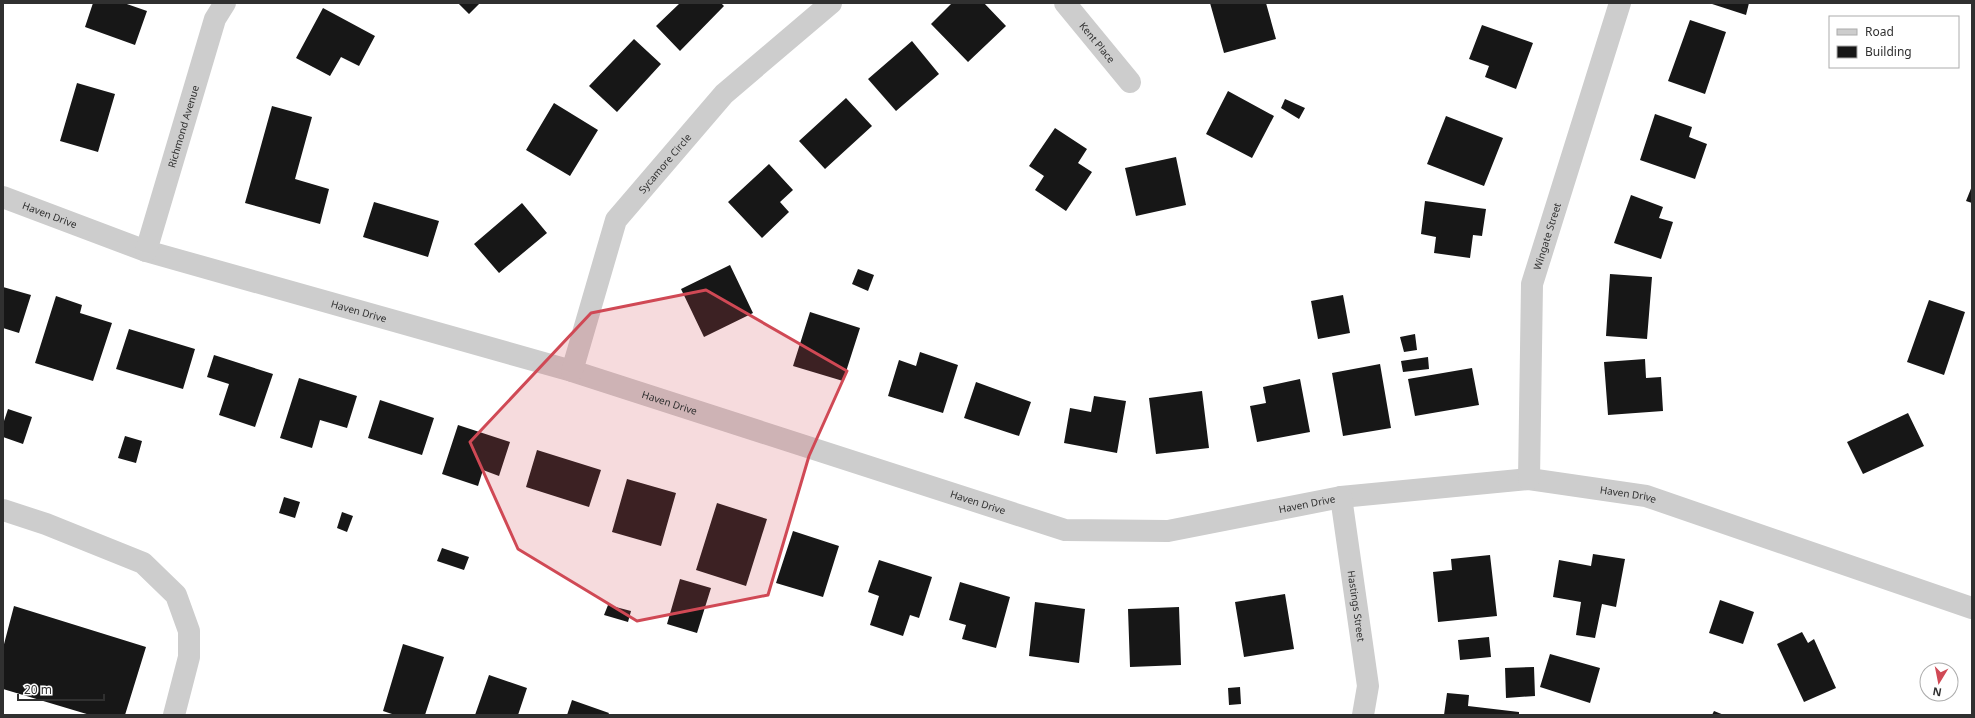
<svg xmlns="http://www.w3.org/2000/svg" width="1975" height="718" font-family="'Noto Sans',sans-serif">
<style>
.building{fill:#171717}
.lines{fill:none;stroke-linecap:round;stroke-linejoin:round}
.minor{stroke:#cdcdcd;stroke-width:22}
.marked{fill:#d04955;fill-opacity:0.2;stroke:#d04955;stroke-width:3;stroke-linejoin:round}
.labels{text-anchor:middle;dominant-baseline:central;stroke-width:4;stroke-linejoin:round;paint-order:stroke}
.street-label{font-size:10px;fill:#303030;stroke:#fff}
</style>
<rect width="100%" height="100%" fill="#fff"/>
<path class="building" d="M93,3H124L147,11L135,45L85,27Z
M458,3H480L469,14Z
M680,3H721L724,6L680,51L656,26Z
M952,3H984L1006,26L968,62L931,24Z
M1210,3H1266L1276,39L1224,53Z
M1709,3H1749L1746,15Z
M323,8L375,36L359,66L341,57L330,76L296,58Z
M1690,20L1726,32L1705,94L1668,81Z
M1482,25L1533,43L1516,89L1485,77L1489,66L1469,59Z
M634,39L661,64L617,112L589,86Z
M912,41L939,74L896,111L868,79Z
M77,83L115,94L98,152L60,141Z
M1228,91L1274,116L1252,158L1206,134Z
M846,98L872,126L825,169L799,141Z
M1285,99L1305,108L1299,119L1281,108Z
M554,103L598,130L570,176L526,150Z
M272,106L312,117L295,179L329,189L320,224L245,203Z
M1655,114L1692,127L1689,137L1707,144L1695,179L1640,160Z
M1446,116L1503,138L1484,186L1427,164Z
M1055,128L1087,149L1078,163L1092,172L1066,211L1035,190L1044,176L1029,166Z
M1176,157L1186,205L1136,216L1125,168Z
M769,164L793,190L780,202L789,212L762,238L728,202Z
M1972,186V203L1966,201Z
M1631,195L1663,207L1659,218L1673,222L1661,259L1614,243Z
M1425,201L1486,209L1482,236L1473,235L1470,258L1434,253L1436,237L1421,234Z
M374,202L439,221L428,257L363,237Z
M522,203L547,233L499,273L474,244Z
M730,265L753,313L704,337L681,289Z
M858,269L874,275L868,291L852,284Z
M1610,274L1652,277L1647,339L1606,336Z
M3,287L31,295L19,333L3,328Z
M1343,295L1350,333L1318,339L1311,301Z
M56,296L82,305L80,313L112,323L93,381L35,363Z
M1929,300L1965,312L1944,375L1907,362Z
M810,312L860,328L843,381L793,366Z
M129,329L195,349L183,389L116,369Z
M1415,334L1417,350L1404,352L1400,337Z
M920,352L958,365L943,413L888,396L899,360L916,366Z
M214,355L273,374L255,427L219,415L229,384L207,377Z
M1428,357L1429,369L1403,372L1401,361Z
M1645,359L1646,378L1661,377L1663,411L1608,415L1604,362Z
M1380,364L1391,428L1343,436L1332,373Z
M1472,368L1479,405L1415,416L1408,379Z
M299,378L357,396L347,428L320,420L312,448L280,438Z
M1300,379L1310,432L1257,442L1250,406L1266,403L1263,387Z
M976,382L1031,402L1019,436L964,418Z
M1202,391L1209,448L1156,454L1149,398Z
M1094,396L1126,401L1117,453L1064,443L1070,408L1091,412Z
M380,400L434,418L422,455L368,438Z
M8,409L32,417L23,444L3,437V424Z
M1908,413L1924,446L1863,474L1847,442Z
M458,425L510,442L499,476L483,470L478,486L442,474Z
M125,436L142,441L136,463L118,458Z
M537,450L601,470L589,507L526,487Z
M627,479L676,493L661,546L612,532Z
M284,497L300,502L295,518L279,513Z
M717,503L767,519L746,586L696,570Z
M342,512L353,516L347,532L337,528Z
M793,531L839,546L823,597L776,583Z
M442,548L469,557L464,570L437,561Z
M1593,554L1625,559L1616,607L1602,604L1595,638L1576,635L1581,602L1553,597L1559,560L1591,566Z
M1490,555L1497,616L1438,622L1433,572L1452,570L1451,559Z
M879,560L932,577L919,618L910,615L903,636L870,625L879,596L868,592Z
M680,579L711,588L697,633L667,624Z
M960,582L1010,597L996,648L962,639L966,625L949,620Z
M1285,594L1294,649L1244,657L1235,602Z
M1720,600L1754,612L1743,644L1709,633Z
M1035,602L1085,609L1079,663L1029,656Z
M608,605L631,611L628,622L604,615Z
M14,606L146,647L125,715H90L3,689V648Z
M1179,607L1181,665L1130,667L1128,609Z
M1802,632L1808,643L1814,639L1836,688L1804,702L1777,644Z
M1489,637L1491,657L1460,660L1458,640Z
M403,644L444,657L425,715H395L383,711Z
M1550,654L1600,668L1590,703L1540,687Z
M1534,667L1535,696L1506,698L1505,668Z
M489,675L527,688L518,715H475Z
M1240,687L1241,704L1229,705L1228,688Z
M1447,693L1469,695L1468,706L1519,712V715H1444Z
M572,700L609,713L608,715H567Z
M1714,711L1724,715H1712Z"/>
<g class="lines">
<g class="minor">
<path id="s1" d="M1065,3L1130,82"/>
<path id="s2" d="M3,197L146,251L572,371L1065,530L1168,531L1341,497L1529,479L1646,496L1972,608"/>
<path id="s3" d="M146,251L215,19L225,3"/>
<path id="s4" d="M572,371L616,220L724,94L831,3"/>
<path id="s5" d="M1529,479L1532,284L1620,3"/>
<path id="s6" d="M1341,497L1368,686L1363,715"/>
<path d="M3,510L46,524L143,563L176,595L189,631V657L174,715"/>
</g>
</g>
<path class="marked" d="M706,290L847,371L809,456L768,595L637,621L518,549L470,442L591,313Z"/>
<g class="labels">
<g class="street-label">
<text stroke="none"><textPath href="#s1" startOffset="51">Kent Place</textPath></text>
<text stroke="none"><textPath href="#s3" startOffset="130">Richmond Avenue</textPath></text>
<text stroke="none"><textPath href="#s4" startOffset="232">Sycamore Circle</textPath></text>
<text stroke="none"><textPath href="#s2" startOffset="50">Haven Drive</textPath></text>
<text stroke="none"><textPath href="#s5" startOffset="245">Wingate Street</textPath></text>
<text stroke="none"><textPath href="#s2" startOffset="374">Haven Drive</textPath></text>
<text stroke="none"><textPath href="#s2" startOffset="698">Haven Drive</textPath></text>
<text stroke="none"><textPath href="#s2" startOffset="1682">Haven Drive</textPath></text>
<text stroke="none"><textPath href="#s2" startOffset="1022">Haven Drive</textPath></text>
<text stroke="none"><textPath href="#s2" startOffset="1358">Haven Drive</textPath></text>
<text stroke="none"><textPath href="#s6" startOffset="110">Hastings Street</textPath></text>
</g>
</g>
<rect width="1975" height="718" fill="none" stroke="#303030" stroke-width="8"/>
<rect x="1829" y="16" width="130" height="52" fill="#ffffff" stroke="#acacac"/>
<rect x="1837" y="29" width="20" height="6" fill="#cdcdcd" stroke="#acacac"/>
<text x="1865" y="36" font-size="12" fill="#303030">Road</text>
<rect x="1837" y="46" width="20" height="12" fill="#171717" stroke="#acacac"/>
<text x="1865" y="56" font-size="12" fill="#303030">Building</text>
<g transform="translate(1939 682) rotate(190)"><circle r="19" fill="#ffffff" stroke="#acacac"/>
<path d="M0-3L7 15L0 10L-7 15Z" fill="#d04955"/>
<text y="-6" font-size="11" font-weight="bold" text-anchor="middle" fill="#303030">N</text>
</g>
<path d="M18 694v6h86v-6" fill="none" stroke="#303030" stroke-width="2"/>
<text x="24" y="694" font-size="12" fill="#303030" stroke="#ffffff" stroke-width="3" paint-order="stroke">20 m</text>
</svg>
